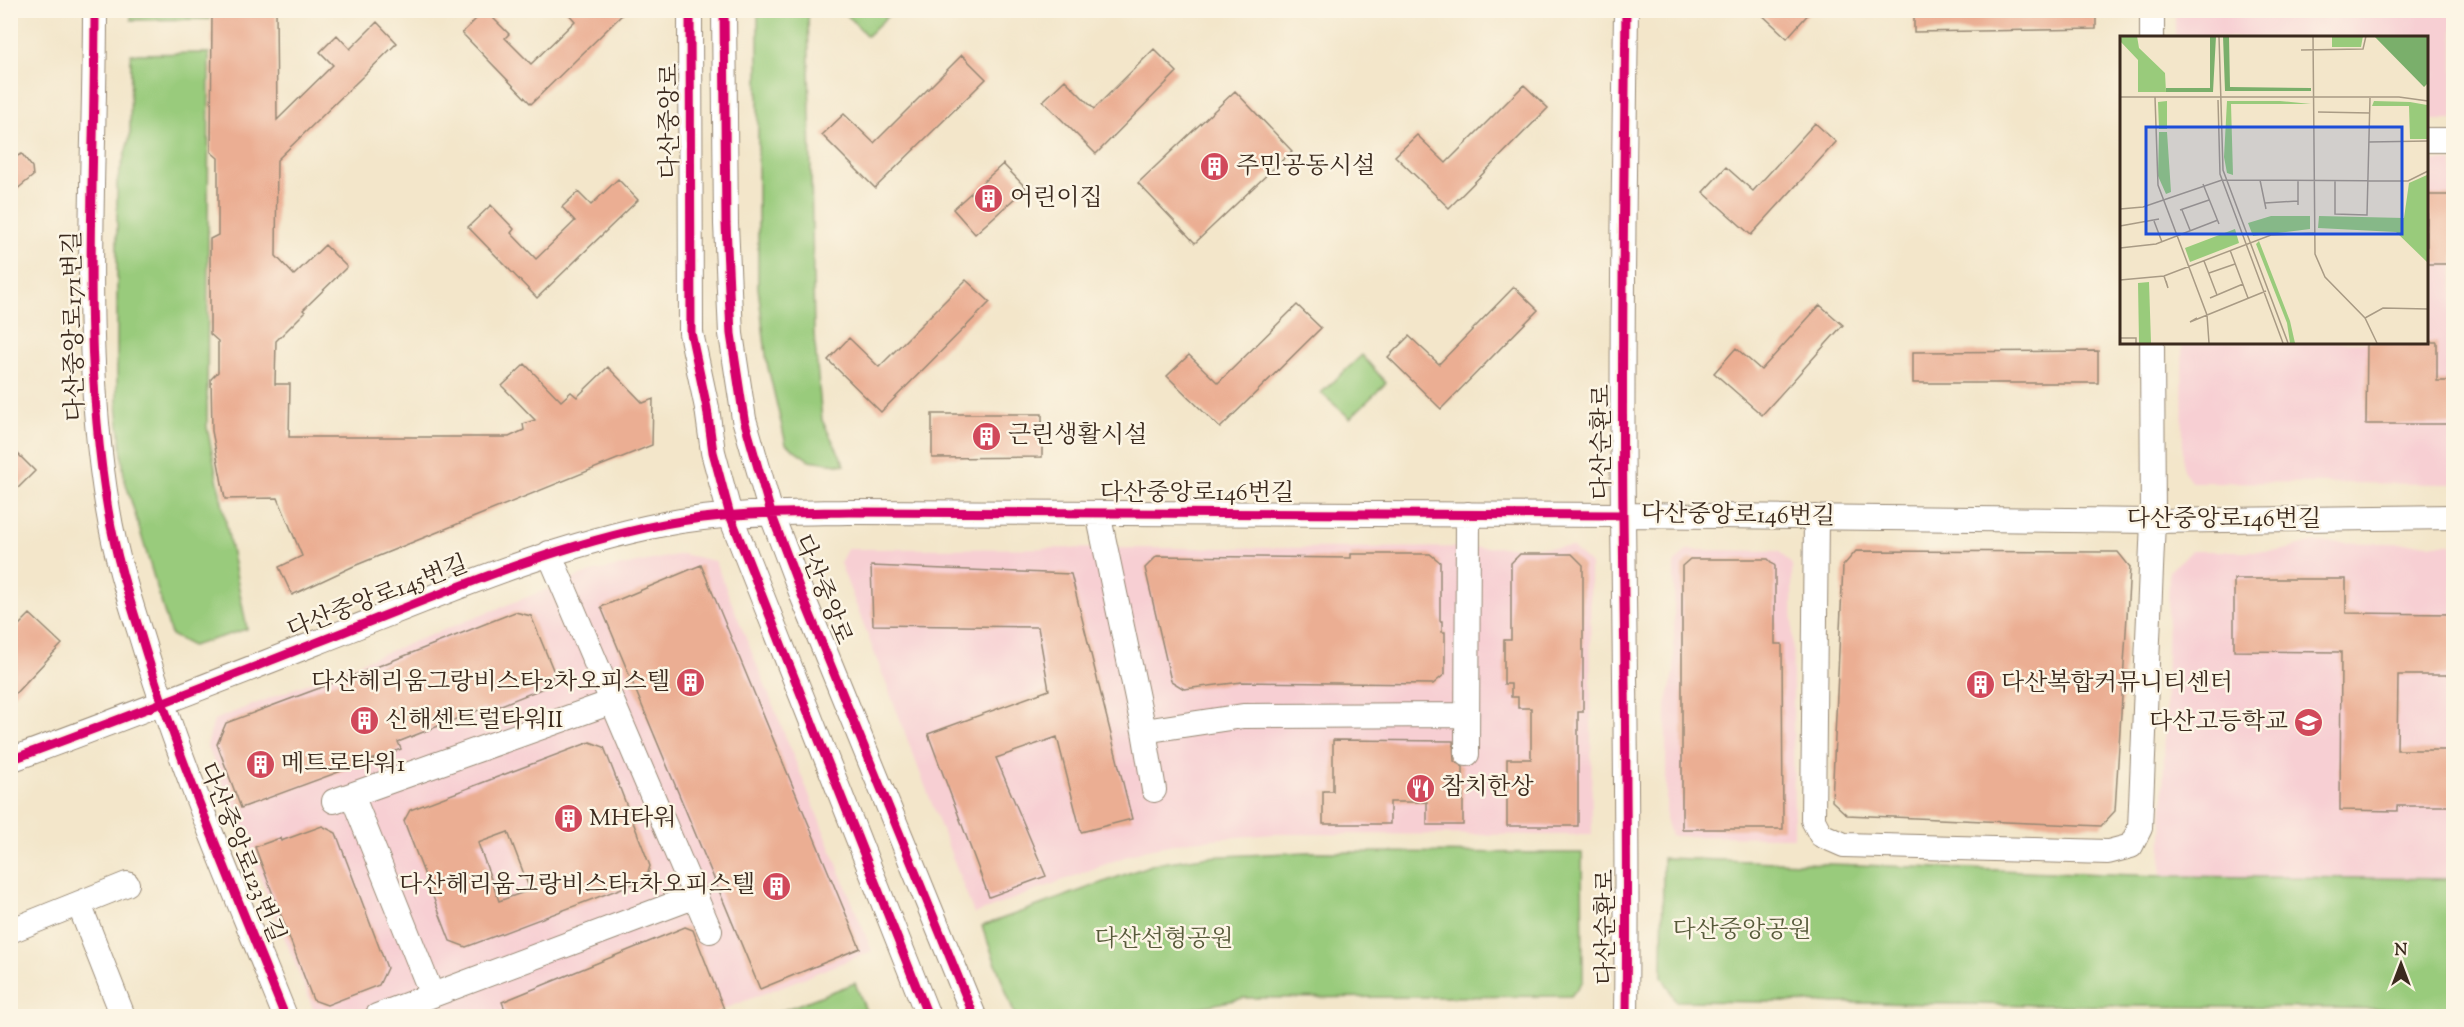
<svg xmlns="http://www.w3.org/2000/svg" width="2464" height="1027" font-family="'Sorts Mill Goudy','Noto Serif KR',serif">
<style>
.built{fill:#f7cfd3}
.green{fill:#99cb7b;stroke:#6a7a4c;stroke-width:1.5}
.building{fill:#ebae93;fill-rule:evenodd}
.lines{fill:none;stroke-linecap:round;stroke-linejoin:round}
.minor-casing{stroke:#978874;stroke-width:26}
.minor{stroke:#fff;stroke-width:24}
.cycleway-casing{stroke:#fcf5e5;stroke-width:13}
.cycleway{stroke:#d6006c;stroke-width:9}
.labels{text-anchor:middle;dominant-baseline:central;stroke-width:5;stroke-linejoin:round;paint-order:stroke}
.street-label{font-size:24px;fill:#3b2a1e;stroke:#fcf5e5}
.poi-label{font-size:24px;fill:#3b2a1e;stroke:#fcf5e5;text-anchor:start}
.park-label{font-size:24px;fill:#575a3a;stroke:#fcf5e5}
.inset-road{fill:none;stroke:#a99b85;stroke-width:1.5}
.view{fill:#1d4ed8;fill-opacity:0.15;stroke:#1d4ed8;stroke-width:3}
.inset-edge{fill:none;stroke:#3b2a1e;stroke-width:3}
</style>
<rect width="100%" height="100%" fill="#fcf5e5"/>
<filter id="ink" filterUnits="userSpaceOnUse"><feTurbulence type="fractalNoise" baseFrequency=".0167" numOctaves="2"/><feDisplacementMap in="SourceGraphic" scale="12" xChannelSelector="R" yChannelSelector="G"/><feConvolveMatrix kernelMatrix="1 2 1 2 8 2 1 2 1" color-interpolation-filters="sRGB"/></filter>
<filter id="wash" filterUnits="userSpaceOnUse"><feTurbulence type="fractalNoise" baseFrequency=".008" numOctaves="4" result="noise"/><feDisplacementMap in="SourceGraphic" scale="24" xChannelSelector="R" yChannelSelector="G"/><feGaussianBlur stdDeviation="1.35" result="paint"/><feColorMatrix in="noise" values="0 0 0 0 0 0 0 0 0 0 0 0 0 0 0 0 0 1.4 0 .05"/><feComposite in="paint" operator="in"/></filter>
<g filter="url(#wash)">
<rect width="100%" height="100%" fill="#f3e6ca"/>
<path class="built" d="M2175,11H2453V120H2427L2426,38L2175,37Z
M2427,161H2453V484L2192,482L2183,470L2182,342H2426Z
M2314,542L2453,544V879L2161,876L2169,570L2191,551H2280Z
M1572,547L1590,564L1592,835L1274,834L1190,841L1143,850L974,914L840,563L847,549Z
M1687,550L1779,551L1792,565L1794,837L1671,836L1666,818V705L1674,672V564Z
M682,554L715,561L872,951L706,1016H316L207,745L214,720L591,572Z"/>
<path class="green" d="M850,10H893V11L867,36L846,14Z
M131,11H209V19L131,20Z
M758,11H808L814,333L822,420L845,465L809,460L786,444L767,363L758,287Z
M209,53L207,427L247,629L192,646L171,635L124,477L117,404V182L130,136L131,54Z
M1362,355L1386,383L1350,418L1321,393Z
M1308,852L1582,853L1583,981L1571,996L1244,998L1192,1009L1170,1016H1015L982,926L1154,864L1204,857Z
M1663,858L2161,876L2453,879V1016H2424L2405,1009L1676,1001L1662,976Z
M855,983L868,1016H768Z"/>
<g id="blocks">
<path class="building" d="M212,10H276L277,120L333,65L320,52L337,35L350,49L377,22L397,43L277,160L276,256L294,275L325,245L347,267L303,310L305,312L276,341L275,384H290L289,437H509L524,430L523,424L535,420L502,386L525,364L561,401L571,392L577,397L608,367L643,403L653,399L652,445L354,566L292,595L279,567L302,556L278,498L225,499L212,431L211,379L218,372V341L210,334V239L218,235V158L211,152Z
M485,10L509,34L505,38L531,64L575,21L565,10H627L531,104L462,33Z
M1757,10H1812L1787,38Z
M1914,10H2096V29L1914,32Z
M1154,49L1177,72L1096,154L1043,101L1065,80L1094,109Z
M962,55L986,79L875,188L822,135L844,114L874,143Z
M1524,85L1548,108L1449,208L1395,156L1417,135L1446,163Z
M1235,91L1292,151L1195,243L1138,183Z
M1815,123L1836,142L1751,235L1703,192L1726,167L1753,191Z
M22,154L32,167L33,176L10,195V159Z
M1003,164L1026,188L975,234L953,209Z
M618,179L638,200L537,298L468,227L491,205L514,229L511,233L536,259L575,221L562,207L578,192L591,205Z
M2427,195H2454V264H2427Z
M966,280L990,302L881,412L828,360L849,338L879,367Z
M1514,287L1538,310L1441,409L1388,357L1409,336L1439,364Z
M1297,305L1321,328L1220,428L1167,376L1189,355L1218,383Z
M1820,305L1843,325L1762,415L1714,373L1736,348L1761,370Z
M2367,342H2437V381H2454V424H2366Z
M2098,351V383H1913V352Z
M932,414H1042V457L932,458Z
M10,446L35,471L10,496Z
M1856,551L2118,552L2130,567L2115,811L2101,826L1847,815L1832,801L1843,566Z
M1351,554H1430L1440,562V621H1442V632H1445V674L1433,684L1242,682L1184,689L1171,681L1145,568L1157,556L1351,558Z
M1520,554H1572L1583,565V712H1578V826H1507V759H1531V708H1518V697H1511V684H1504V640H1511V563Z
M1690,559H1768L1775,566V644H1782L1783,829H1682V566Z
M701,565L860,948L760,989L601,607Z
M871,566L1071,574L1132,819L1081,832L1057,737L996,758L1046,876L989,897L928,734L1049,690L1038,627L873,625Z
M2234,579H2346V613L2454,614V675H2398L2397,750H2454V806H2397V811L2340,810L2341,652L2234,651Z
M515,612L531,616L554,672L549,686L486,711L484,708L398,742L401,749L241,808L217,744L226,723L384,664Z
M30,614L62,644L10,699V634Z
M1333,740L1453,741L1454,761L1463,767V825H1427V802H1390V824H1323V791H1333Z
M590,742L604,747L650,866L646,879L466,947L450,941L404,821L410,810ZM508,832L530,890L499,901L478,843Z
M322,826L336,833L387,968L379,985L327,1005L313,1000L255,847L280,838L281,841Z
M685,927L693,930L724,1009L704,1017H508L502,1002Z"/>
</g>
</g>
<g filter="url(#ink)">
<use href="#blocks" fill-opacity="0" stroke="#978874" stroke-width="1.5"/>
<g class="lines">
<defs>
<path id="minor" d="M95,10C95,177 80,345 108,510C115,553 128,595 141,636C180,766 235,891 285,1016
M690,10L691,333L707,408L713,452L730,515L928,1016
M724,10L726,224L731,334L744,419L771,513L802,595L974,1016
M1626,10C1624,179 1621,348 1623,516C1625,683 1628,850 1626,1016
M2152,38V10
M2426,140H2454
M1098,513L1144,731L1154,790
M1816,517L1813,820L1821,835L1844,845L2108,852L2131,846L2140,828L2153,521L2152,342
M549,553L710,931
M1144,731L1243,716L1466,715
M1467,754L1468,514
M10,760C123,719 234,675 346,631C450,590 553,546 664,524C725,512 787,513 849,512L1623,515L2153,521L2454,517
M352,795L432,995
M334,801L612,702
M79,904L123,1016
M10,931L127,884
M377,1016L696,896"/>
</defs>
<use href="#minor" class="minor-casing"/>
<use href="#minor" class="minor"/>
<defs>
<path id="cycleway" d="M95,10C95,177 80,345 108,510C115,553 128,595 141,636C180,766 235,891 285,1016
M690,10L691,333L707,408L713,452L730,515L928,1016
M724,10L726,224L731,334L744,419L771,513L802,595L974,1016
M1626,10C1624,179 1621,348 1623,516C1625,683 1628,850 1626,1016
M10,760C123,719 234,675 346,631C450,590 553,546 664,524C725,512 787,513 849,512L1623,515"/>
</defs>
<use href="#cycleway" class="cycleway-casing"/>
<use href="#cycleway" class="cycleway"/>
</g>
</g>
<defs>
<symbol id="building-disc" viewBox="-11 -11 22 22"><circle r="9.5" fill="#d1495b" stroke="#fcf5e5"/><path d="M-4-6H4V6H1V3H-1V6H-4ZM-2.5-4.3h1.7v1.8h-1.7ZM.8-4.3h1.7v1.8H.8ZM-2.5-1h1.7V.8h-1.7ZM.8-1h1.7V.8H.8Z" fill="#fff"/></symbol>
<symbol id="school-disc" viewBox="-11 -11 22 22"><circle r="9.5" fill="#d1495b" stroke="#fcf5e5"/><path d="M0-5L7-2L0 1L-7-2ZM-4 1L0 2.5L4 1V4Q0 6-4 4Z" fill="#fff"/></symbol>
<symbol id="restaurant-disc" viewBox="-11 -11 22 22"><circle r="9.5" fill="#d1495b" stroke="#fcf5e5"/><path d="M-5-6h1v4h1v-4h1v4h1v-4h1v5L-1.5 .5V6h-2V.5L-5-1ZM5-6V6H3V1.5H1.5Q1.5-4 5-6Z" fill="#fff"/></symbol>
</defs>
<g fill-rule="evenodd">
<use href="#building-disc" x="1198" y="150" width="33" height="33"/>
<use href="#building-disc" x="972" y="182" width="33" height="33"/>
<use href="#building-disc" x="970" y="420" width="33" height="33"/>
<use href="#building-disc" x="674" y="666" width="33" height="33"/>
<use href="#building-disc" x="1964" y="668" width="33" height="33"/>
<use href="#building-disc" x="348" y="704" width="33" height="33"/>
<use href="#school-disc" x="2292" y="706" width="33" height="33"/>
<use href="#building-disc" x="244" y="748" width="33" height="33"/>
<use href="#restaurant-disc" x="1404" y="772" width="33" height="33"/>
<use href="#building-disc" x="552" y="802" width="33" height="33"/>
<use href="#building-disc" x="760" y="870" width="33" height="33"/>
</g>
<g class="labels">
<g class="street-label">
<text transform="translate(671 121) rotate(-90)">다산중앙로</text>
<text transform="translate(75 326) rotate(-91)">다산중앙로171번길</text>
<text transform="translate(1603 442) rotate(-90)">다산순환로</text>
<text x="1197" y="494">다산중앙로146번길</text>
<text transform="translate(1738 516) rotate(1)">다산중앙로146번길</text>
<text x="2224" y="520">다산중앙로146번길</text>
<text transform="translate(822 590) rotate(68)">다산중앙로</text>
<text transform="translate(378 598) rotate(-21)">다산중앙로145번길</text>
<text transform="translate(241 853) rotate(68)">다산중앙로123번길</text>
<text transform="translate(1607 927) rotate(-90)">다산순환로</text>
</g>
<g class="poi-label">
<text x="1236" y="167">주민공동시설</text>
<text x="1010" y="199">어린이집</text>
<text x="1008" y="436">근린생활시설</text>
<text x="670" y="683" text-anchor="end">다산헤리움그랑비스타2차오피스텔</text>
<text x="2001" y="684">다산복합커뮤니티센터</text>
<text x="385" y="721">신해센트럴타워II</text>
<text x="2288" y="723" text-anchor="end">다산고등학교</text>
<text x="281" y="765">메트로타워1</text>
<text x="1441" y="788">참치한상</text>
<text x="589" y="819">MH타워</text>
<text x="755" y="886" text-anchor="end">다산헤리움그랑비스타1차오피스텔</text>
</g>
<g class="park-label">
<text x="1742" y="931">다산중앙공원</text>
<text x="1164" y="940">다산선형공원</text>
</g>
</g>
<g transform="translate(2120 36)">
<rect width="308" height="308" fill="#f3e6ca"/>
<path d="M2,0H17L19,12L45,37L46,56H18V24L0,5ZM198,0H243L241,11H212V1ZM47,65V93H39L38,66ZM107,65H160L191,68H111L113,139L107,137L104,121ZM290,66L307,69V103H290L289,70H252L254,65ZM39,96H47L51,156L46,158L38,140ZM307,139V226L276,196L198,192L199,180L284,182L289,147ZM151,180H190V193L133,200L128,187ZM115,193L119,207L70,226L65,212ZM139,205L170,285L175,307H170L167,287L136,208ZM29,246L31,307H19L18,247Z" fill="#99cb7b"/>
<path d="M90,0H96L93,56H46V52H90ZM103,0H109L110,51L191,52V55H105ZM254,0H307V48L304,51Z" fill="#7aaf6b"/>
<path class="inset-road" d="M99,0L103,134L168,307M193,0L195,218L205,241L245,282L257,307M181,14L243,13L246,0M0,61H279L308,65M35,61L38,149L87,279L89,307M98,64L100,138L163,307M198,76L250,77M249,106L308,105M140,144L146,173M215,145V178L247,179L250,62M83,148L99,188M145,167L178,165M178,169V144M0,173L23,171L102,144L288,145L308,135M60,174L89,164M62,174L70,194M34,185L42,206M0,190L39,183M0,212L36,208L98,184M110,214L128,262M84,225L97,259M89,237L115,228M44,240L48,252L46,245M0,244L44,240L151,199L195,197M90,262L123,248M77,282L70,286L146,255M245,282L263,272L308,273M0,302H16V307"/>
<path class="view" d="M26,91H282V198H26Z"/>
<rect width="308" height="308" class="inset-edge"/>
</g>
<rect width="2464" height="1027" fill="none" stroke="#fcf5e5" stroke-width="36"/>
<g transform="translate(2401 964)" stroke="#fcf5e5" stroke-width="4.5" paint-order="stroke">
<path d="M0-4.5L10 22L0 15L-10 22Z" fill="#3b2a1e"/>
<text y="-9" font-size="16" font-weight="bold" text-anchor="middle" fill="#3b2a1e">N</text>
</g>
</svg>
